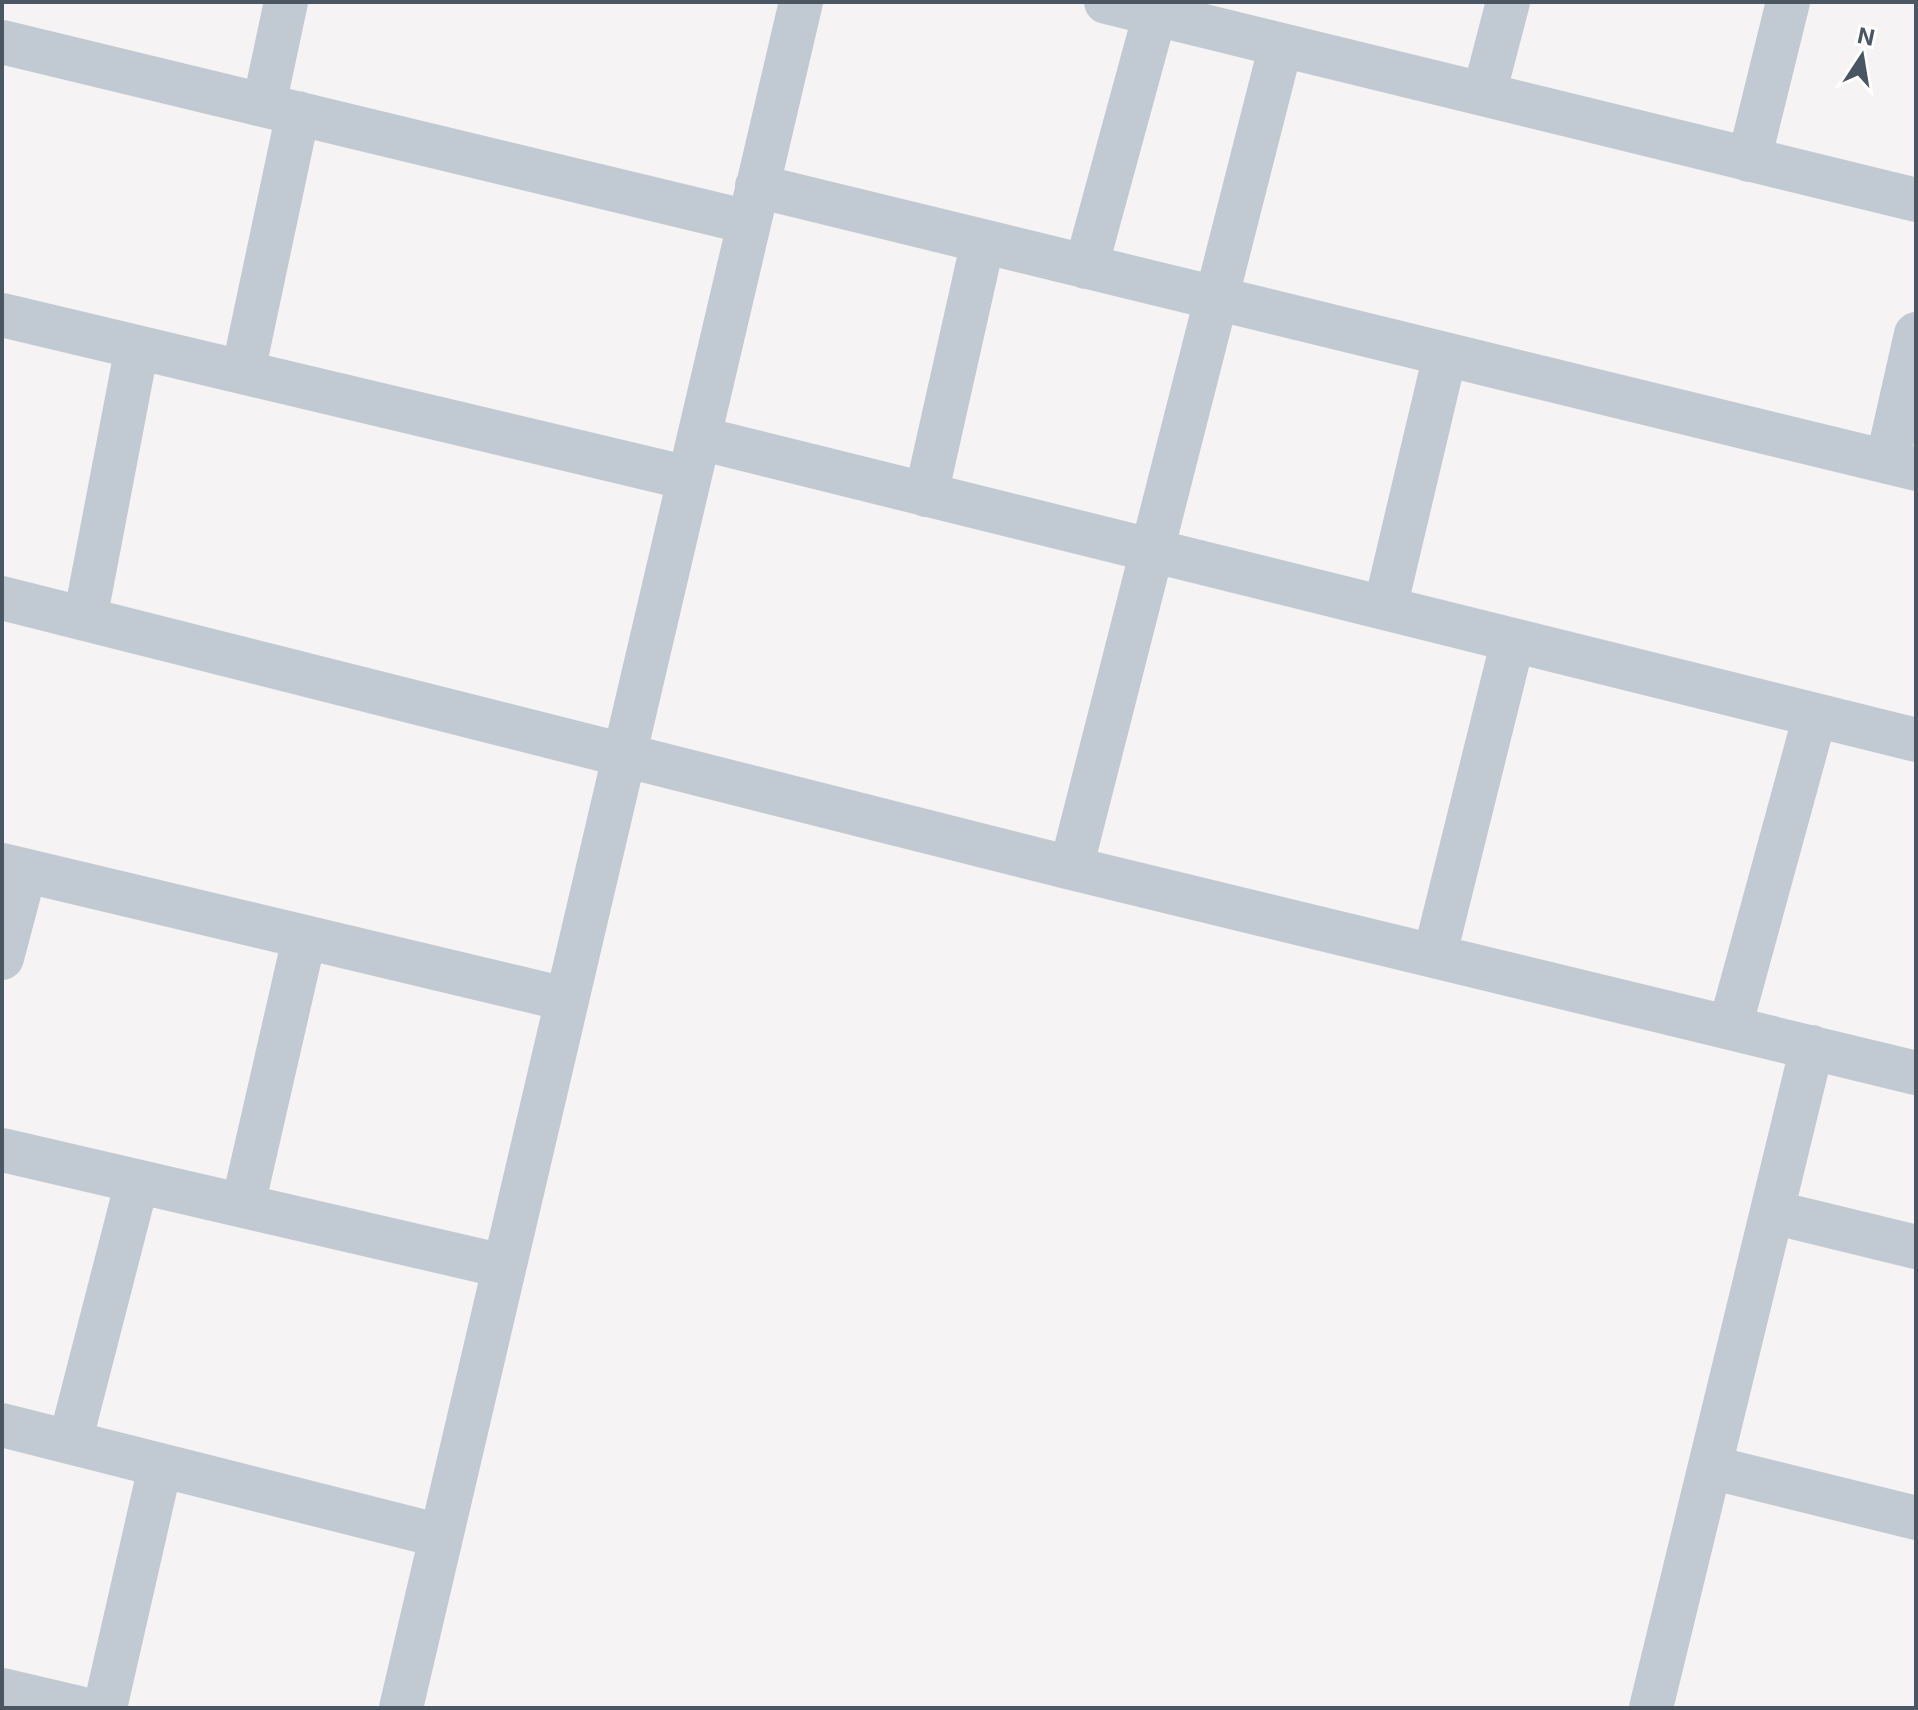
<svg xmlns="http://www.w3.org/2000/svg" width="1918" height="1710" font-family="Inter,sans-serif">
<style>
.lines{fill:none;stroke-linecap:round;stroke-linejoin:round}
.minor{stroke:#c1cad2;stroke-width:44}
</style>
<rect width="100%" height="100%" fill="#f5f3f3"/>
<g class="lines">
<path class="minor" d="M1106,2L1916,200
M2,42L748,222
M1484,94L1508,2
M264,105L286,2
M1749,160L1788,2
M757,186L1916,469
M1086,267L1155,14
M2,315L688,478
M243,372L298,113
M699,438L1916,740
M1887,462L1916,334
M926,495L983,241
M2,598L1071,868L1916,1073
M1385,608L1445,355
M85,619L137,347
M2,865L565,999
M1071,868L1281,45
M1435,954L1513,640
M2,958L25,871
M1730,1027L1815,716
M2,1150L503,1266
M243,1205L304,939
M1772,1212L1916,1247
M2,1425L441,1536
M70,1442L137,1182
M1710,1467L1916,1518
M2,1690L79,1708
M105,1708L160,1467
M401,1708L801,2
M1651,1708L1812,1047"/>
</g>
<rect width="1918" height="1710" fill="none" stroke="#4a5661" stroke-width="8"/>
<g transform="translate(1862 56) rotate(12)" stroke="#ffffff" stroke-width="6" paint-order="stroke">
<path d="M0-6L14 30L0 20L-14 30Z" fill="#4a5661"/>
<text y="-12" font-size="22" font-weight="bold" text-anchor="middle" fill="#4a5661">N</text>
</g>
</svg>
